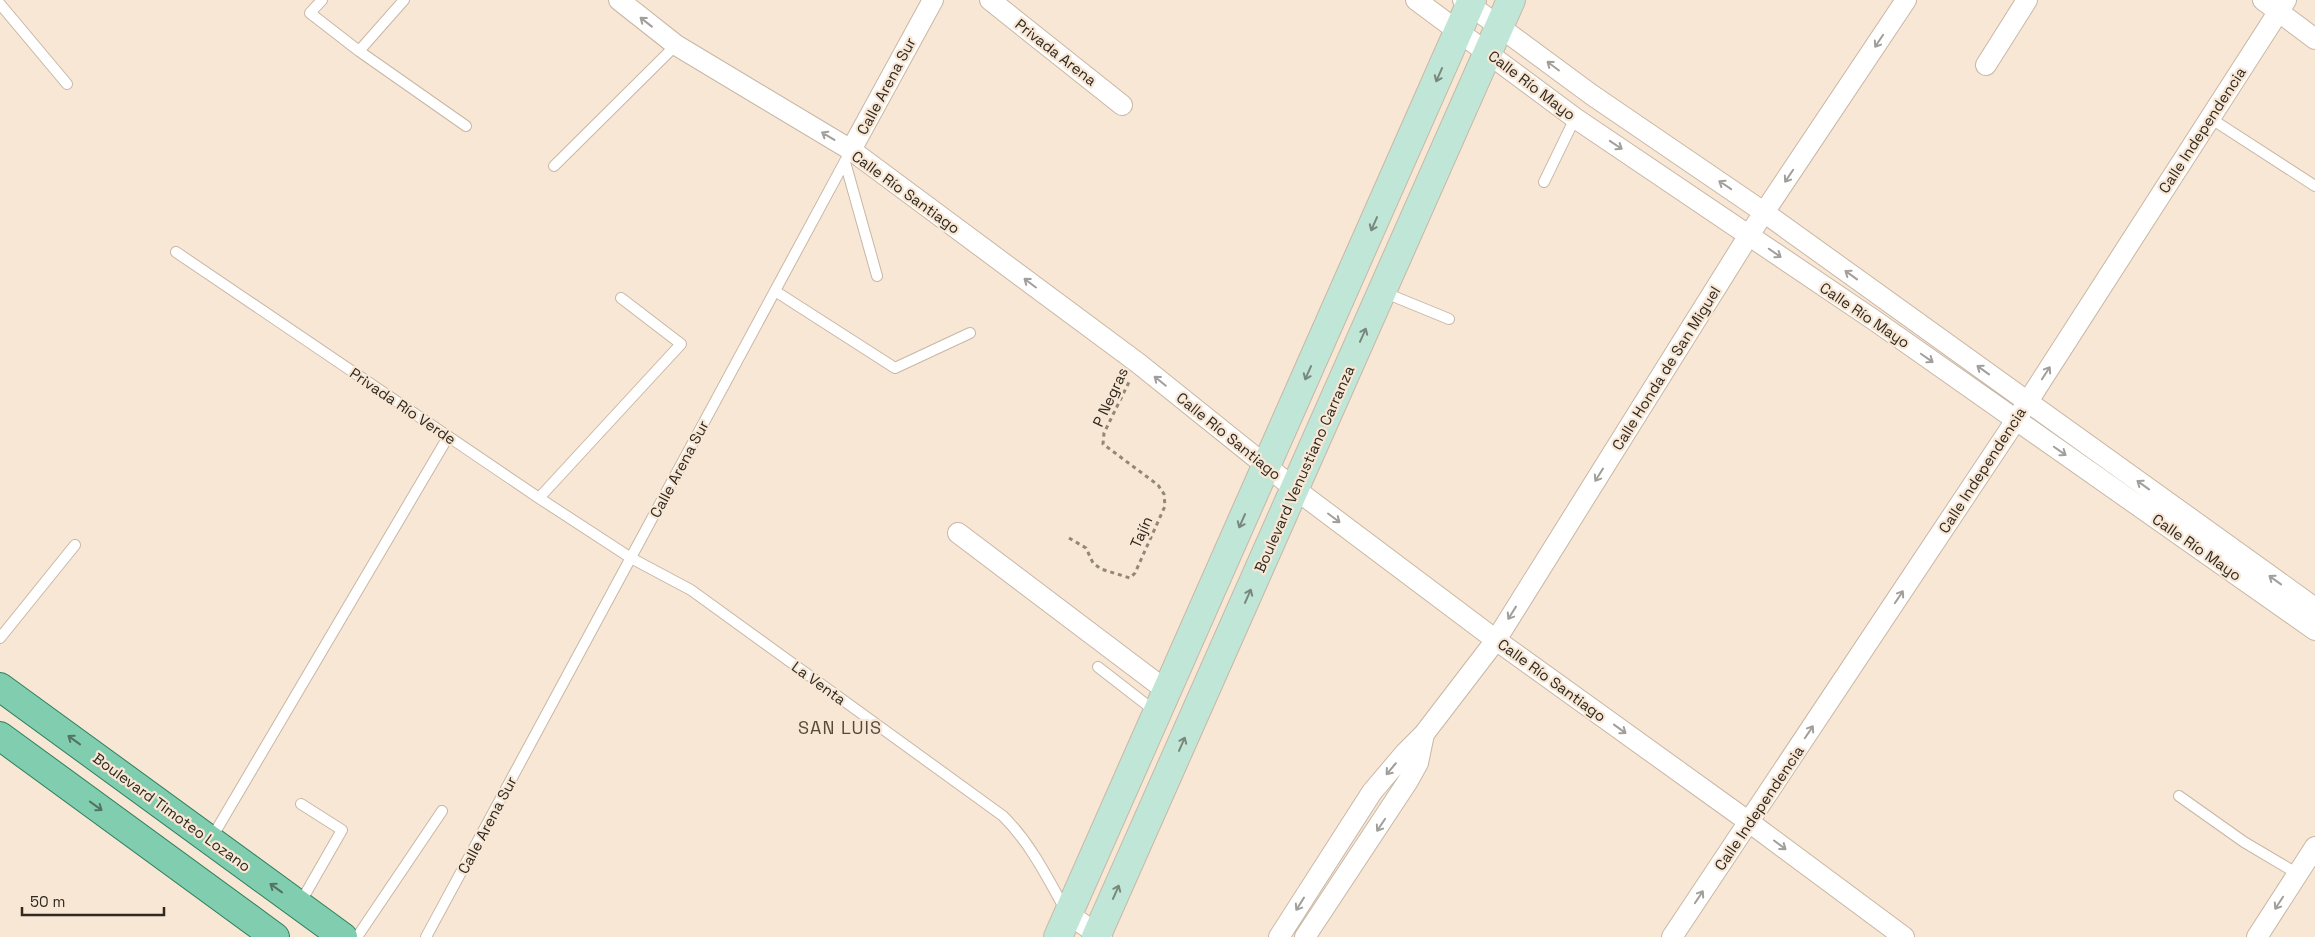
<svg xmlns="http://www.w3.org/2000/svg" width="2315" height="937" font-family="'Space Grotesk',sans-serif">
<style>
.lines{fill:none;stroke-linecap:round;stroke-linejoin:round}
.lane-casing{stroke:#c8b7a5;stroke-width:12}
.street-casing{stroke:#c8b7a5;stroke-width:22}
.secondary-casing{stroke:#c8b7a5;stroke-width:30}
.primary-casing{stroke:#2d7f5a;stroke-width:30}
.path{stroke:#928779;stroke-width:3;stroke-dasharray:4 4;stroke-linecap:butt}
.lane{stroke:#fff;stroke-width:10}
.street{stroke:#fff;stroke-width:20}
.secondary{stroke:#c0e6d7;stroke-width:28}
.primary{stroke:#80ceaf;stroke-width:28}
.oneway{stroke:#a19f9b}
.oneway2{stroke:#78887c}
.oneway3{stroke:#537361}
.labels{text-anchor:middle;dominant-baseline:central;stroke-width:4.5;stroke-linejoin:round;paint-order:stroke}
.street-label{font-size:15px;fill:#2f2921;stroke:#f8e7d4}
.quarter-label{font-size:18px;letter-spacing:1px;fill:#584a3a;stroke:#f8e7d4}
</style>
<rect width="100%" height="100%" fill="#f8e7d4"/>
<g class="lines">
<defs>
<path id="lane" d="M322,0L310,13L359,51
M404,0L359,51L466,126
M0,4L67,84
M2210,118L2315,186
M845,162L877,276
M554,166L676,45
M1544,182L1575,118
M176,252L539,498L631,558L691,590L1003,816C1031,844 1047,877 1066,911
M775,291L895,368L970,333
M1383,292L1449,319
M539,498L681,344L621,298
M0,638L75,545
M1098,667L1156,712
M2179,796L2244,842L2298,874
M211,839L448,437
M299,905L342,830L301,804
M357,937L442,811
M426,937L851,150"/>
<path id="street" d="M619,0L676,45L851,150L1138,363L1295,489L1496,640L1749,822L1904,937
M990,0L1122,105
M1416,0L1575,118L1874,320L2315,630
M1463,0L1592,95L1765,213L2315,608
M2263,0L2315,39
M1986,65L2027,0
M851,150L933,0
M958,533L1167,691
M1068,914L1102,937
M1279,937L1372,792L1405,753L1424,734L1496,640L1749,235L1906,0
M1305,937L1408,781L1418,763L1424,734
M1672,937L2016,420L2286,0
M2257,937L2315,847"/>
<path id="secondary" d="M1058,937L1472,0
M1096,937L1511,0"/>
<path id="primary" d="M0,687L343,937
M0,736L275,937"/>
</defs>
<use href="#lane" class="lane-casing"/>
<use href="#street" class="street-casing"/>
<use href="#secondary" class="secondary-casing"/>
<use href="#primary" class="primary-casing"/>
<path class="path" d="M1069,538L1086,548L1093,563L1101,569L1130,578L1135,573L1165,506L1164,494L1158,485L1103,444L1104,433L1130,380"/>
<use href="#lane" class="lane"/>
<use href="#street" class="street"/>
<use href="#secondary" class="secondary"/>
<use href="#primary" class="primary"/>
</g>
<defs><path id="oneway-shaft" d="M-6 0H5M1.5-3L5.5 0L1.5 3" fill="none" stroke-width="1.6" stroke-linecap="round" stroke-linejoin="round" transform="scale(1.25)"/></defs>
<g class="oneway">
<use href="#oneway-shaft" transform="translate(646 22) rotate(-142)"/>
<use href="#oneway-shaft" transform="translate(1879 41) rotate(124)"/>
<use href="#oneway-shaft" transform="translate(1553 66) rotate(-143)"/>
<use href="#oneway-shaft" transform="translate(828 136) rotate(-149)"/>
<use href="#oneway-shaft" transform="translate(1616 145) rotate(34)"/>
<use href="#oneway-shaft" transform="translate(1789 176) rotate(124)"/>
<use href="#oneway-shaft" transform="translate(1725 185) rotate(-146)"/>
<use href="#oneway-shaft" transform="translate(1775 253) rotate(35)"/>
<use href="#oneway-shaft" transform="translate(1851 275) rotate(-144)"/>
<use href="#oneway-shaft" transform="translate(1030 283) rotate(-143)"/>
<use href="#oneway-shaft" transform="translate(1927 358) rotate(35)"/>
<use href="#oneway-shaft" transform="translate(1983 370) rotate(-144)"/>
<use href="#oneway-shaft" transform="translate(2046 373) rotate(-57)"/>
<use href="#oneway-shaft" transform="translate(1160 381) rotate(-141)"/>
<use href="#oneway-shaft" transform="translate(2060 451) rotate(35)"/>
<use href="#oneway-shaft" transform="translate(1599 475) rotate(122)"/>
<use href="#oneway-shaft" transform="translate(2143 485) rotate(-144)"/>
<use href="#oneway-shaft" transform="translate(1334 518) rotate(37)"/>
<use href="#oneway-shaft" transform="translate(2275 580) rotate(-144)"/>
<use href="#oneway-shaft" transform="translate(1899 597) rotate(-56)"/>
<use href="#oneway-shaft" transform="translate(1512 613) rotate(122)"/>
<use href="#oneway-shaft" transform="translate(1620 729) rotate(36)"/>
<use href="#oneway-shaft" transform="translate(1809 732) rotate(-56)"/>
<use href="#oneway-shaft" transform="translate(1391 769) rotate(130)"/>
<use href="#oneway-shaft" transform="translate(1381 825) rotate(124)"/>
<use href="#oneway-shaft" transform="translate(1780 845) rotate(37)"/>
<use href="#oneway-shaft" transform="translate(1699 897) rotate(-56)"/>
<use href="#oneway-shaft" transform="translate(2279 903) rotate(123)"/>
<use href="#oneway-shaft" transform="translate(1300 904) rotate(122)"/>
</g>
<g class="oneway2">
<use href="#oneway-shaft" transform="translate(1439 75) rotate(114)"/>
<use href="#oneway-shaft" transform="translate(1374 224) rotate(114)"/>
<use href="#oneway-shaft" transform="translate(1363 335) rotate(-66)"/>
<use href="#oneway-shaft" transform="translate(1308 373) rotate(114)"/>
<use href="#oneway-shaft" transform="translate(1242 521) rotate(114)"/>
<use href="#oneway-shaft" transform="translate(1248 596) rotate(-66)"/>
<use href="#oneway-shaft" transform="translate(1182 744) rotate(-66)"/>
<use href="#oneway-shaft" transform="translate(1116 892) rotate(-66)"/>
</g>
<g class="oneway3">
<use href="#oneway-shaft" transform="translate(74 740) rotate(-144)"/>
<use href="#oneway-shaft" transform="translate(96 806) rotate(36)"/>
<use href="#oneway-shaft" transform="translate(276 888) rotate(-144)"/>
</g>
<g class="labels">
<g class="street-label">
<text transform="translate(1056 52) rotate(38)">Privada Arena</text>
<text transform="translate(1532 85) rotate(37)">Calle Río Mayo</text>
<text transform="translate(886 86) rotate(-62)">Calle Arena Sur</text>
<text transform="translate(2202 130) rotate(-57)">Calle Independencia</text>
<text transform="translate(906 192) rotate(36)">Calle Río Santiago</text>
<text transform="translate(1865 315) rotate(34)">Calle Río Mayo</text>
<text transform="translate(1666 368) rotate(-58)">Calle Honda de San Miguel</text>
<text transform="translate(1110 397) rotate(-65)">P Negras</text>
<text transform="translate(403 406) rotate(34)">Privada Río Verde</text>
<text transform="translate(1229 436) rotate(39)">Calle Río Santiago</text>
<text transform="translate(679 469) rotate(-62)">Calle Arena Sur</text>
<text transform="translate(1304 469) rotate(-66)">Boulevard Venustiano Carranza</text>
<text transform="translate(1982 470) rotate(-57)">Calle Independencia</text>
<text transform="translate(1141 532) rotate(-66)">Tajín</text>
<text transform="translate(2197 547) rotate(35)">Calle Río Mayo</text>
<text transform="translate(1552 680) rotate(36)">Calle Río Santiago</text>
<text transform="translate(819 683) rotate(36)">La Venta</text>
<text transform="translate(1759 808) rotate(-56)">Calle Independencia</text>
<text transform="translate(172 812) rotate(36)">Boulevard Timoteo Lozano</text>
<text transform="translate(487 825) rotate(-62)">Calle Arena Sur</text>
</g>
<g class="quarter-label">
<text x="840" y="727">SAN LUIS</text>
</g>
</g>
<path d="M22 907v8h142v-8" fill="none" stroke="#2f2921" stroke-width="2.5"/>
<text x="30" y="907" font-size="15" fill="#2f2921" stroke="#f8e7d4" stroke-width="4" paint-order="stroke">50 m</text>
</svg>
